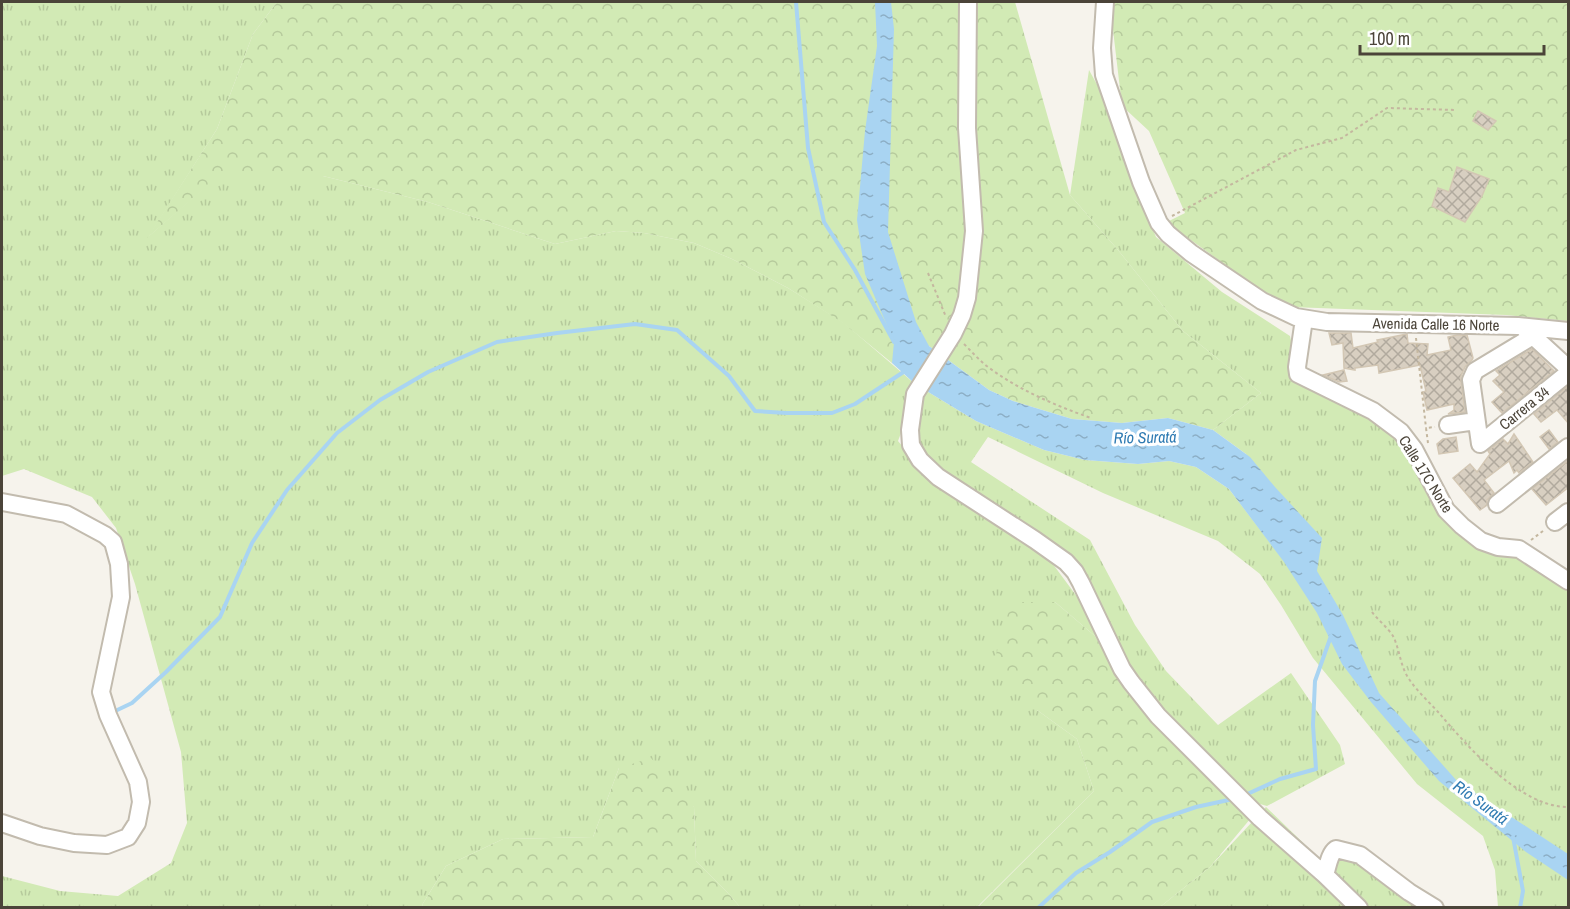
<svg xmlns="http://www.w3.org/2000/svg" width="1570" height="909" font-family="'Archivo Narrow',sans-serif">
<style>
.grass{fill:url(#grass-tufts);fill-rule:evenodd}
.forest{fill:url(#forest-crowns)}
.water{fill:url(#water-ripples)}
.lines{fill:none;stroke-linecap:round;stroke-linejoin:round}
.stream{stroke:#a9d4f2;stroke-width:4}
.building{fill:url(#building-cross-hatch);stroke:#d3c7b4;stroke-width:1.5}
.minor-casing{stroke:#c2bbae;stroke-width:20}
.path{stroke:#c4b79f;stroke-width:2;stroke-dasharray:3 3;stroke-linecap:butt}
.minor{stroke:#fff;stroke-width:16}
.labels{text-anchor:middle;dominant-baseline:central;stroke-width:6;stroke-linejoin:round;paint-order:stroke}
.street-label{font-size:15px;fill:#4b4439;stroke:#fff}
.water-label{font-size:16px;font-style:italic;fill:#2e7ab2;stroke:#fff}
</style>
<defs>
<pattern id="grass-tufts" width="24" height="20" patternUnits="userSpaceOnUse" patternTransform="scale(1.5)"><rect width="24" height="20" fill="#d2eab5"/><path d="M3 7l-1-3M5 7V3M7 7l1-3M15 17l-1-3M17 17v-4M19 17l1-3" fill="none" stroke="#b6ca9c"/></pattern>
<pattern id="forest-crowns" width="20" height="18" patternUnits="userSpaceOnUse" patternTransform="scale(1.5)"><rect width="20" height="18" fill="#d2eab5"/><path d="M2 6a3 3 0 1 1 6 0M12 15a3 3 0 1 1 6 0" fill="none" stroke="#b6ca9c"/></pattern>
<pattern id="water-ripples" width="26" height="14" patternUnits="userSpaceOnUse" patternTransform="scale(1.5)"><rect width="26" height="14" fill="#a9d4f2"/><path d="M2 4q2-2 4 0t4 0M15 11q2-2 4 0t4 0" fill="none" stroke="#8caec5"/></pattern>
<pattern id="building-cross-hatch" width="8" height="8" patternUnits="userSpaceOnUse" patternTransform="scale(1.5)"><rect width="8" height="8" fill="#d8cfc1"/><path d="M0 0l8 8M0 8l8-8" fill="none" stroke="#b1aa9e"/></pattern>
</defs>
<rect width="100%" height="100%" fill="#f6f3ec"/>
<path class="grass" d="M2,2H277L253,34L217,129L149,236L219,175L323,176L428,202L555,244L616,231L644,233L694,243L732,259L788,288L844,323L915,384L976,421L1044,450L1085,460L1138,464L1169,461L1196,467L1229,489L1284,561L1246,454L1213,430L1261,393L1183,331L1118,250L1070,195L1089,70L1105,99L1136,190L1156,237L1222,292L1290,336L1297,367L1402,432L1460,529L1519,549L1568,581V907H1498L1495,870L1483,836L1417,784L1313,658L1281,605L1260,574L1218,541L1103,493L988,437L971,462L1090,540L1135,625L1166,671L1218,725L1291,673L1340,745L1345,764L1267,806L1239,798L1122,683L1095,636L1055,602L1037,710L1077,739L1094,791L977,907H740L727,892L696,861L694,807L619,768L593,837L503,839L446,866L422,905L423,907H2V876L60,891L118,896L171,863L187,823L181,752L135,584L116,528L92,497L24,469L2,476ZM913,401L920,463L919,466L898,441ZM1038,544L1062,564L1081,595L1092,628L1078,598Z
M1266,807L1326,865L1334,849L1434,907H1160L1210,867Z"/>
<path class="forest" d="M277,2H1015L1070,195L1118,250L1183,331L1261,393L1213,430L1168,418L1122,423L1072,419L1013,401L989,390L929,346L892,363L843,323L788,288L732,259L694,243L644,233L616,231L555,244L428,202L323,176H219L147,238L217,129L253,34Z
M1113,2H1568V321L1506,315L1291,307L1252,284L1188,238L1167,222L1185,213L1149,131L1122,106L1111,13Z
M1011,602H1055L1095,636L1122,683L1239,798L1261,806L1210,867L1160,907L977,908L1094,791L1077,739L1037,710L992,669Z
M651,758L694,807L696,861L727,892L740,907H423L422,905L446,866L503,839L593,837L619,768Z"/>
<path class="water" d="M875,2H891L894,29L888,232L916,322L929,346L989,390L1013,401L1072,419L1122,423L1168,418L1213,430L1250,457L1275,487L1322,538L1317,571L1343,615L1379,693L1457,781L1568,854V880L1526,852L1439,781L1371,702L1342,664L1317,613L1284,562L1229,489L1196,467L1169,461L1138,464L1085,460L1044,450L976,421L915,384L892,363L894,342L865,274L857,220L865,131L877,46Z"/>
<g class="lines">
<path class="stream" d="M796,2L808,148L824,222L855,270L894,342
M111,713L132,703L166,672L220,617L252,543L287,490L337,433L380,400L428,372L497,342L557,333L635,324L677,330L729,376L755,411L786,413H832L855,404L905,371
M1243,796L1280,779L1316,769L1313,725L1315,681L1331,636
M1513,837L1523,891L1520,908
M1038,908L1076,873L1110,852L1152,822L1196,807L1233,799"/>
</g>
<path class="building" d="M1478,111L1496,121L1488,130L1473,121Z
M1457,167L1489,179L1482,196L1465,222L1432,206L1438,188L1449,192Z
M1329,333H1351L1353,348L1378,342L1377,340L1407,334L1408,343L1428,344L1427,355L1451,350L1448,337L1457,335H1467L1473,358L1472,360L1465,367L1461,376V381L1465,412L1448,414L1454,410V404L1427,410L1423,392L1426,391L1420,365L1379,373L1378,365L1355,368V370L1344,368L1343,343L1332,345Z
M1532,349L1554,371L1502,413L1492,402L1504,392L1493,381L1500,375L1496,371Z
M1344,370L1347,381L1339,382L1323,375Z
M1567,387L1569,389V424L1557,410L1541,422L1534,414Z
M1549,430L1558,442L1549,449L1540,437Z
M1514,434L1533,462L1519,473L1517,470L1514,473L1509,461L1484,480L1494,493L1487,500V505L1480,510L1453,478L1470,464L1477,472L1490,454L1488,451L1503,439L1508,444Z
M1456,437L1458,451L1439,454L1437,444L1443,439Z
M1569,460V487L1546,505L1532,489Z"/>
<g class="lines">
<defs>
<path id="minor" d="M968,2L967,128L974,231L967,298L962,315L953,334L915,394L910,430L911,445L920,460L938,477L1035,540L1066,562L1075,572L1081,583L1122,669L1131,682L1158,716L1260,818L1325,875
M1105,2L1102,48L1104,75L1141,182L1159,223L1168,234L1191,253L1262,301L1296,317L1327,322L1518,326L1568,331
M1304,319L1297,367L1298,374L1373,411L1401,432L1414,449L1446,510L1462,526L1481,541L1498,547L1519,549L1568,581
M1526,331L1533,336L1568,368
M1533,336L1475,371L1471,380L1480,444L1568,373
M1448,425L1476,421
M2,502L66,514L105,535L113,542L119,564L121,597L101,692L108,715L138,782L141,802L137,823L128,837L107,845L74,843L40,836L2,823
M1497,504L1568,447
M1555,522L1568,512
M1359,908L1325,875C1328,866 1329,854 1336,849L1360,855L1409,892L1435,908"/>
</defs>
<use href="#minor" class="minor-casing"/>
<path class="path" d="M1172,216L1296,150L1342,138L1387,108L1456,110
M928,273L946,317
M1416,338L1426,428
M964,344C972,352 979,360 988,367C1019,390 1054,405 1091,418
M1428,443L1426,428L1435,427
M1531,540L1543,531
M1372,612C1378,620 1388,628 1393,636C1400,650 1400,666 1409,679C1417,691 1429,702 1439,713C1469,748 1520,807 1568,807"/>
<use href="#minor" class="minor"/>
</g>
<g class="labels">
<g class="street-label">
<text transform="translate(1436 324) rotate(1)">Avenida Calle 16 Norte</text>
<text transform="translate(1524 408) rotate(-39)">Carrera 34</text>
<text transform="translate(1426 474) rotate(58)">Calle 17C Norte</text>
</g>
<g class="water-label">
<text transform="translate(1145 437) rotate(-1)">Río Suratá</text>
<text transform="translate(1481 802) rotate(36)">Río Suratá</text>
</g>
</g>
<rect width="1570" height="909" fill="none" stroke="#4b4439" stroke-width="6"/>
<path d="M1360 45v9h184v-9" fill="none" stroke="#4b4439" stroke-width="3"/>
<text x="1369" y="45" font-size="18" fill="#4b4439" stroke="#ffffff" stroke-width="4.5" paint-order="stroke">100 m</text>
</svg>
